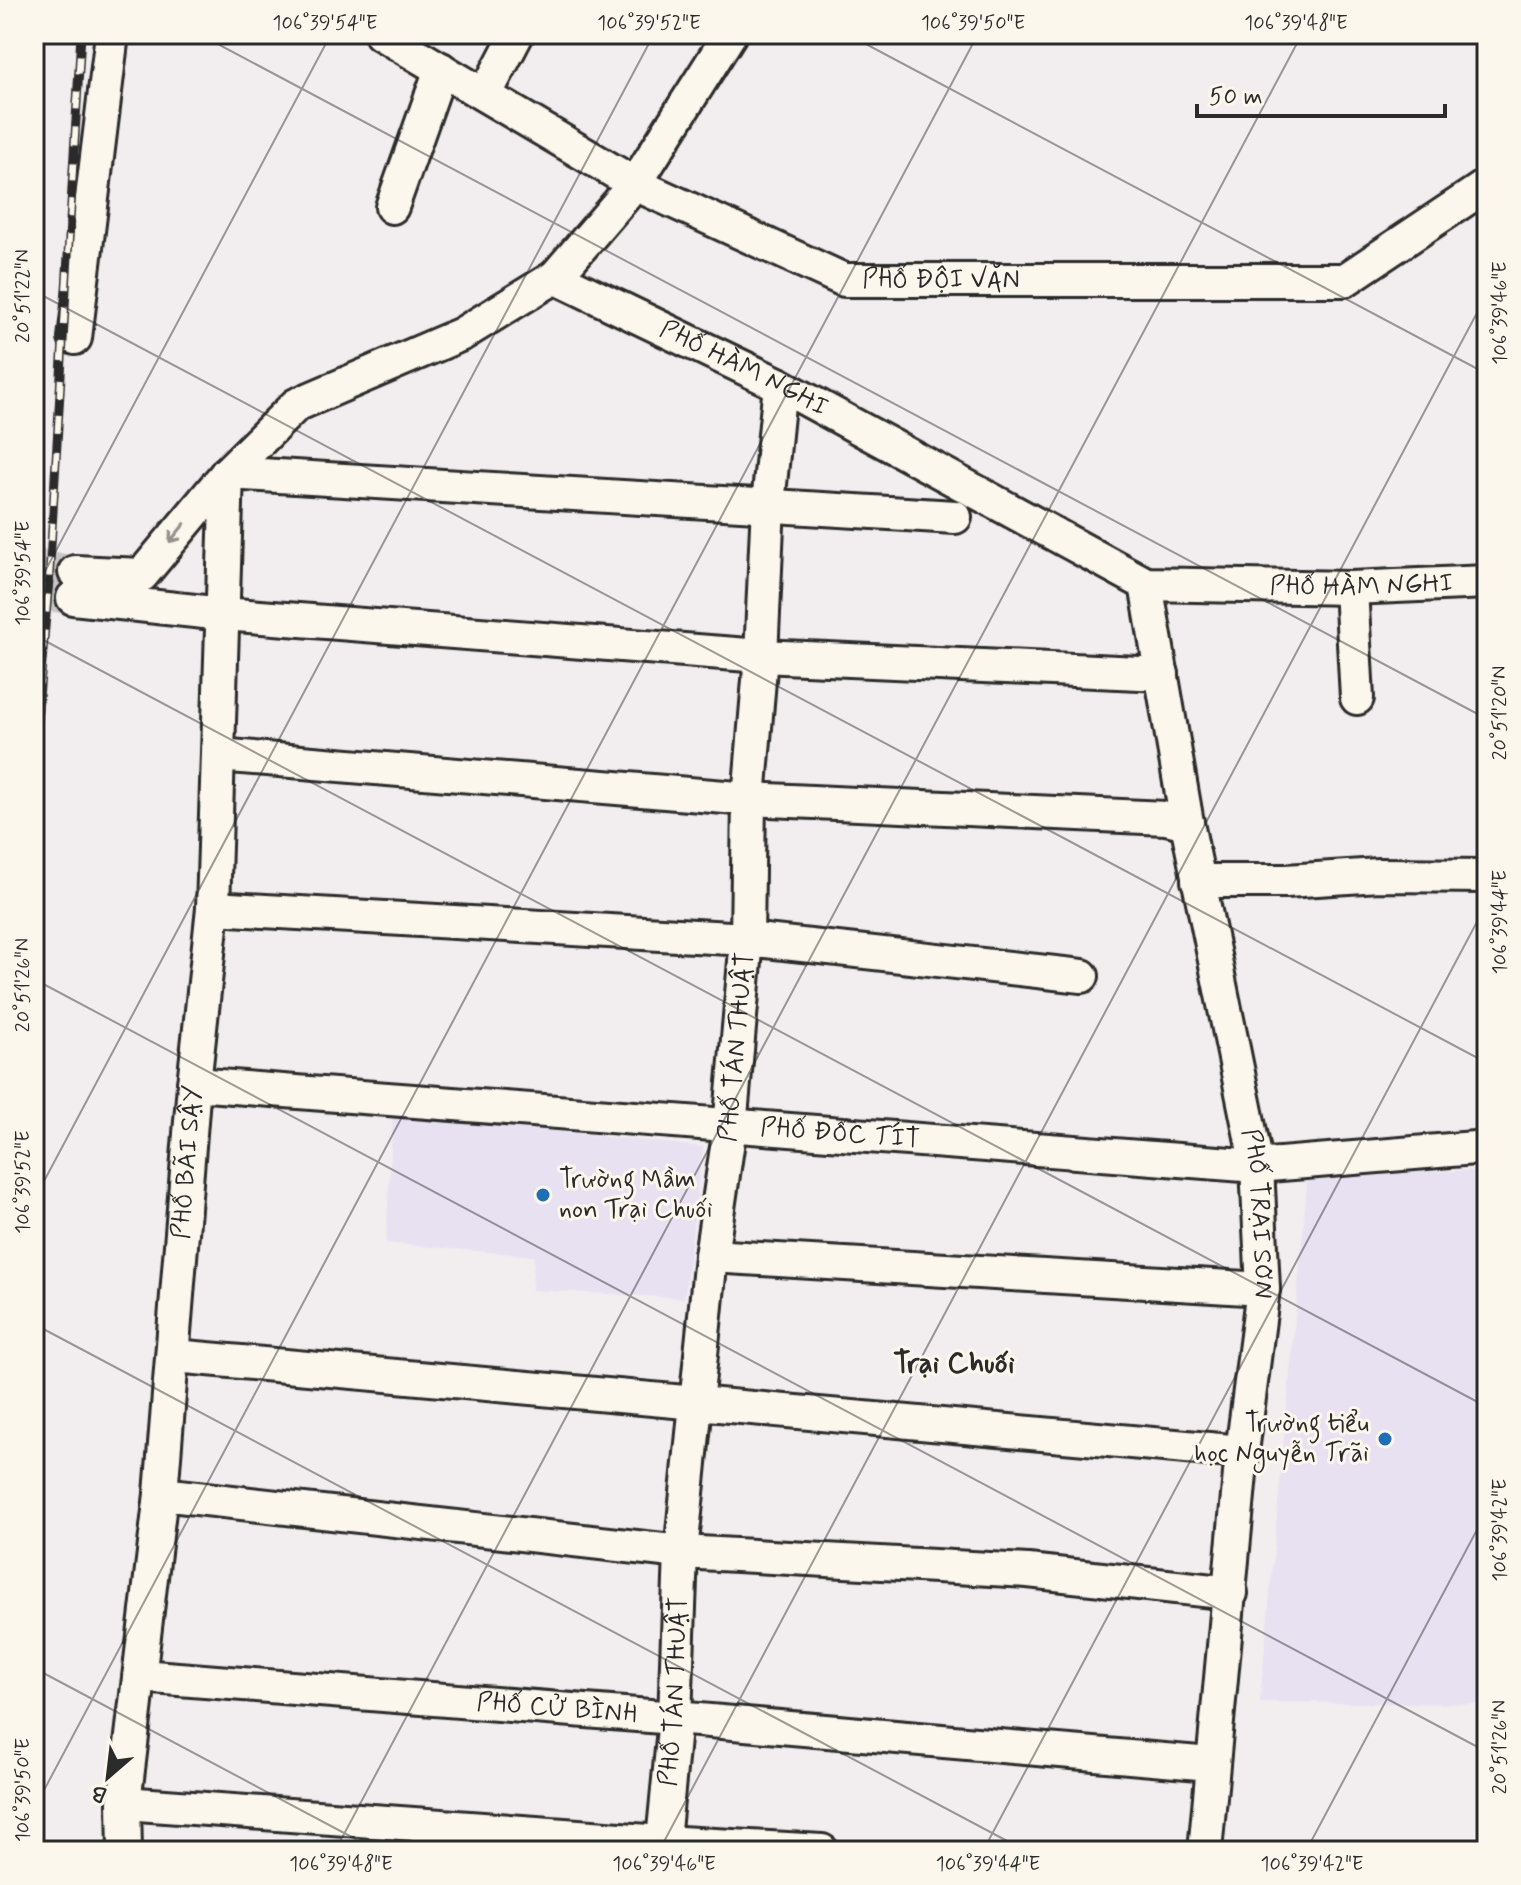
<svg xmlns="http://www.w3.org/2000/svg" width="1521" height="1885" font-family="Mynerve,sans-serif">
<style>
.built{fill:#e8e1f2}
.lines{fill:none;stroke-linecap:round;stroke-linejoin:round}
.minor-tunnel{stroke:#cac6c8;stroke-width:32;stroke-dasharray:32 16;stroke-linecap:butt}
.minor-casing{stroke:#2b2b2b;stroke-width:38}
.minor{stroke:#fbf7ec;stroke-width:32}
.rail-casing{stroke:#2b2b2b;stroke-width:9}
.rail{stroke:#fbf7ec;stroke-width:6;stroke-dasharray:18;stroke-linecap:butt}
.oneway{stroke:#93918c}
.ticks{fill:none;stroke:#2b2b2b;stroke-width:2;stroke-opacity:0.45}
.poi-dot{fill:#1f6fb2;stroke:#fbf7ec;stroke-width:3}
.labels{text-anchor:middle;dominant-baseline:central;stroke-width:6;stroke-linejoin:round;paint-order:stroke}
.street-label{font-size:26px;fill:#2b2b2b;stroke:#fbf7ec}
.poi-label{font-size:26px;fill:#2b2b2b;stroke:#fbf7ec;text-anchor:start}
.quarter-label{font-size:30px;font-weight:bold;fill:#2b2b2b;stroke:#fbf7ec}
.neatline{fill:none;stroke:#2b2b2b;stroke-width:3}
.ticks-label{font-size:20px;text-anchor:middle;fill:#2b2b2b}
</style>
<rect width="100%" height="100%" fill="#f2edef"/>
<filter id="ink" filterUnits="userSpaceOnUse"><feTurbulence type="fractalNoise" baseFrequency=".0125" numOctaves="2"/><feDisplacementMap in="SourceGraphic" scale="16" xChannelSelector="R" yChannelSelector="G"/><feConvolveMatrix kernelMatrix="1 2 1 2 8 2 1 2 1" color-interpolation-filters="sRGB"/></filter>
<g filter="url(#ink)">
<path class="built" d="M393,1114L703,1147L684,1298L532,1290L534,1256L386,1243Z
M1487,1170V1704L1260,1702L1308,1176Z"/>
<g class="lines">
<path class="minor-tunnel" d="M34,564L75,572
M34,594L73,598"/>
<defs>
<g id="minor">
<path id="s1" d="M381,34L635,184L844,280H1345L1487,185"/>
<path d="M485,95L517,34"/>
<path d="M392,207L441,69"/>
<path d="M555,277L635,184L730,34"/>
<path d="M75,338L112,34"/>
<path d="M227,473L955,517"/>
<path id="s2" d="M75,572L142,575L227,473L296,405L462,334L555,277L780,385L1146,584L1351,588L1487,582"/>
<path id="s3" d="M1146,584L1187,823L1257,1166L1263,1289L1242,1452L1205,1851"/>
<path d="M1351,588L1357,698"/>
<path d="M73,598L223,614L761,656L1162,674"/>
<path d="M218,755L749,799L1166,818L1187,823"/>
<path d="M1198,881H1286L1379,875L1487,876"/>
<path d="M213,908L747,939L1082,976"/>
<path id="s4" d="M194,1084L1257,1166L1487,1147"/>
<path d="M711,1256L1263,1289"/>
<path d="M174,1356L1242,1452"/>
<path d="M161,1494L681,1552L1028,1571L1231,1593"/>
<path id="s5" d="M140,1676L675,1718L1211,1764"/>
<path d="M124,1803L662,1842L822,1851"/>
<path id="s6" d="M125,1851L124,1803L161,1494L194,1084L213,908L227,473"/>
<path id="s7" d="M662,1851L675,1718L681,1552L711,1256L730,1127L747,939L749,799L761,656L768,504L780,385"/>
</g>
</defs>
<use href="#minor" class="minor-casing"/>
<use href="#minor" class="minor"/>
<defs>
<path id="rail" d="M34,756L49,580L81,34"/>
</defs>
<use href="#rail" class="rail-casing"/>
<use href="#rail" class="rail"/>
</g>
<defs><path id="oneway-shaft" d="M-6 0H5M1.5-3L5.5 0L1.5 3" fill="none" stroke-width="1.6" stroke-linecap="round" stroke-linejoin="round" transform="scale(2)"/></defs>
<use class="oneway" href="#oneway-shaft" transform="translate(177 533) rotate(130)"/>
</g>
<path class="ticks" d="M199,34L1487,719M847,34L1487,374M34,291L1487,1063M34,592L331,34M34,635L1487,1407M34,979L1487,1752M34,1200L654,34M34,1324L1026,1851M34,1668L378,1851M34,1809L978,34M335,1851L1302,34M659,1851L1487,294M983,1851L1487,903M1306,1851L1487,1511"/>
<g class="poi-dot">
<circle cx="543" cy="1195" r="8"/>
<circle cx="1385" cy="1439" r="8"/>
</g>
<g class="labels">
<g class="street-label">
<text stroke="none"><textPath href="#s1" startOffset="622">PHỐ ĐỘI VĂN</textPath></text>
<text stroke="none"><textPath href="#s2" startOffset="796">PHỐ HÀM NGHI</textPath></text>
<text stroke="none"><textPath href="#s2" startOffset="1468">PHỐ HÀM NGHI</textPath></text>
<text stroke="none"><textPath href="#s7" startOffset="808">PHỐ TÁN THUẬT</textPath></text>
<text stroke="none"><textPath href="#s4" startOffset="648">PHỐ ĐỐC TÍT</textPath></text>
<text stroke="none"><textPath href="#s6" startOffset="692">PHỐ BÃI SẬY</textPath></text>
<text stroke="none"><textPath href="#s3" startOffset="640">PHỐ TRẠI SƠN</textPath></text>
<text stroke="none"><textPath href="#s7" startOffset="160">PHỐ TÁN THUẬT</textPath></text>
<text stroke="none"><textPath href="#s5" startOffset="418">PHỐ CỬ BÌNH</textPath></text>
</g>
<g class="poi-label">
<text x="559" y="1180">Trường Mầm<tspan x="559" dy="30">non Trại Chuối</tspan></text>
<text x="1369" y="1424" text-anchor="end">Trường tiểu<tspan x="1369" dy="30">học Nguyễn Trãi</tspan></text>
</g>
<g class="quarter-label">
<text x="954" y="1363">Trại Chuối</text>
</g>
</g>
<rect width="1521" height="1885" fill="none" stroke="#fbf7ec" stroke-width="88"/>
<g transform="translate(108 1777) rotate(208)" stroke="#fbf7ec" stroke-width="6" paint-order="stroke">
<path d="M0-6L14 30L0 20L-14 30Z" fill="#2b2b2b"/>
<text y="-12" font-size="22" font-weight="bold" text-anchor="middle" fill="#2b2b2b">B</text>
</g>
<path d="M1197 104v12h248v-12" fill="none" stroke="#2b2b2b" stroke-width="4"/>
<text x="1209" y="104" font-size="24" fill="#2b2b2b" stroke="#fbf7ec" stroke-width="6" paint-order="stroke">50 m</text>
<rect x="44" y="44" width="1433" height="1797" class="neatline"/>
<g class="ticks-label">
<text x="325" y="29">106°39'54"E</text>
<text x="649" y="29">106°39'52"E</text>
<text x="973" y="29">106°39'50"E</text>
<text x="1296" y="29">106°39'48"E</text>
<text transform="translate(22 296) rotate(-90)" y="7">20°51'22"N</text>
<text transform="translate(1499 313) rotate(-90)" y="7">106°39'46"E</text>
<text transform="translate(22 573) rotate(-90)" y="7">106°39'54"E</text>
<text transform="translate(1499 713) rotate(-90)" y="7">20°51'20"N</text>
<text transform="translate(1499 922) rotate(-90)" y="7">106°39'44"E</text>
<text transform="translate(22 985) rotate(-90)" y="7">20°51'26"N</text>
<text transform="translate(22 1182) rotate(-90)" y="7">106°39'52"E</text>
<text transform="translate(1499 1530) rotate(-90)" y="7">106°39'42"E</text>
<text transform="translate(1499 1747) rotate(-90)" y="7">20°51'26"N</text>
<text transform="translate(22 1790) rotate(-90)" y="7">106°39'50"E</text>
<text x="341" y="1870">106°39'48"E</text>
<text x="664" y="1870">106°39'46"E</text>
<text x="988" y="1870">106°39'44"E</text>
<text x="1312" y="1870">106°39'42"E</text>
</g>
</svg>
